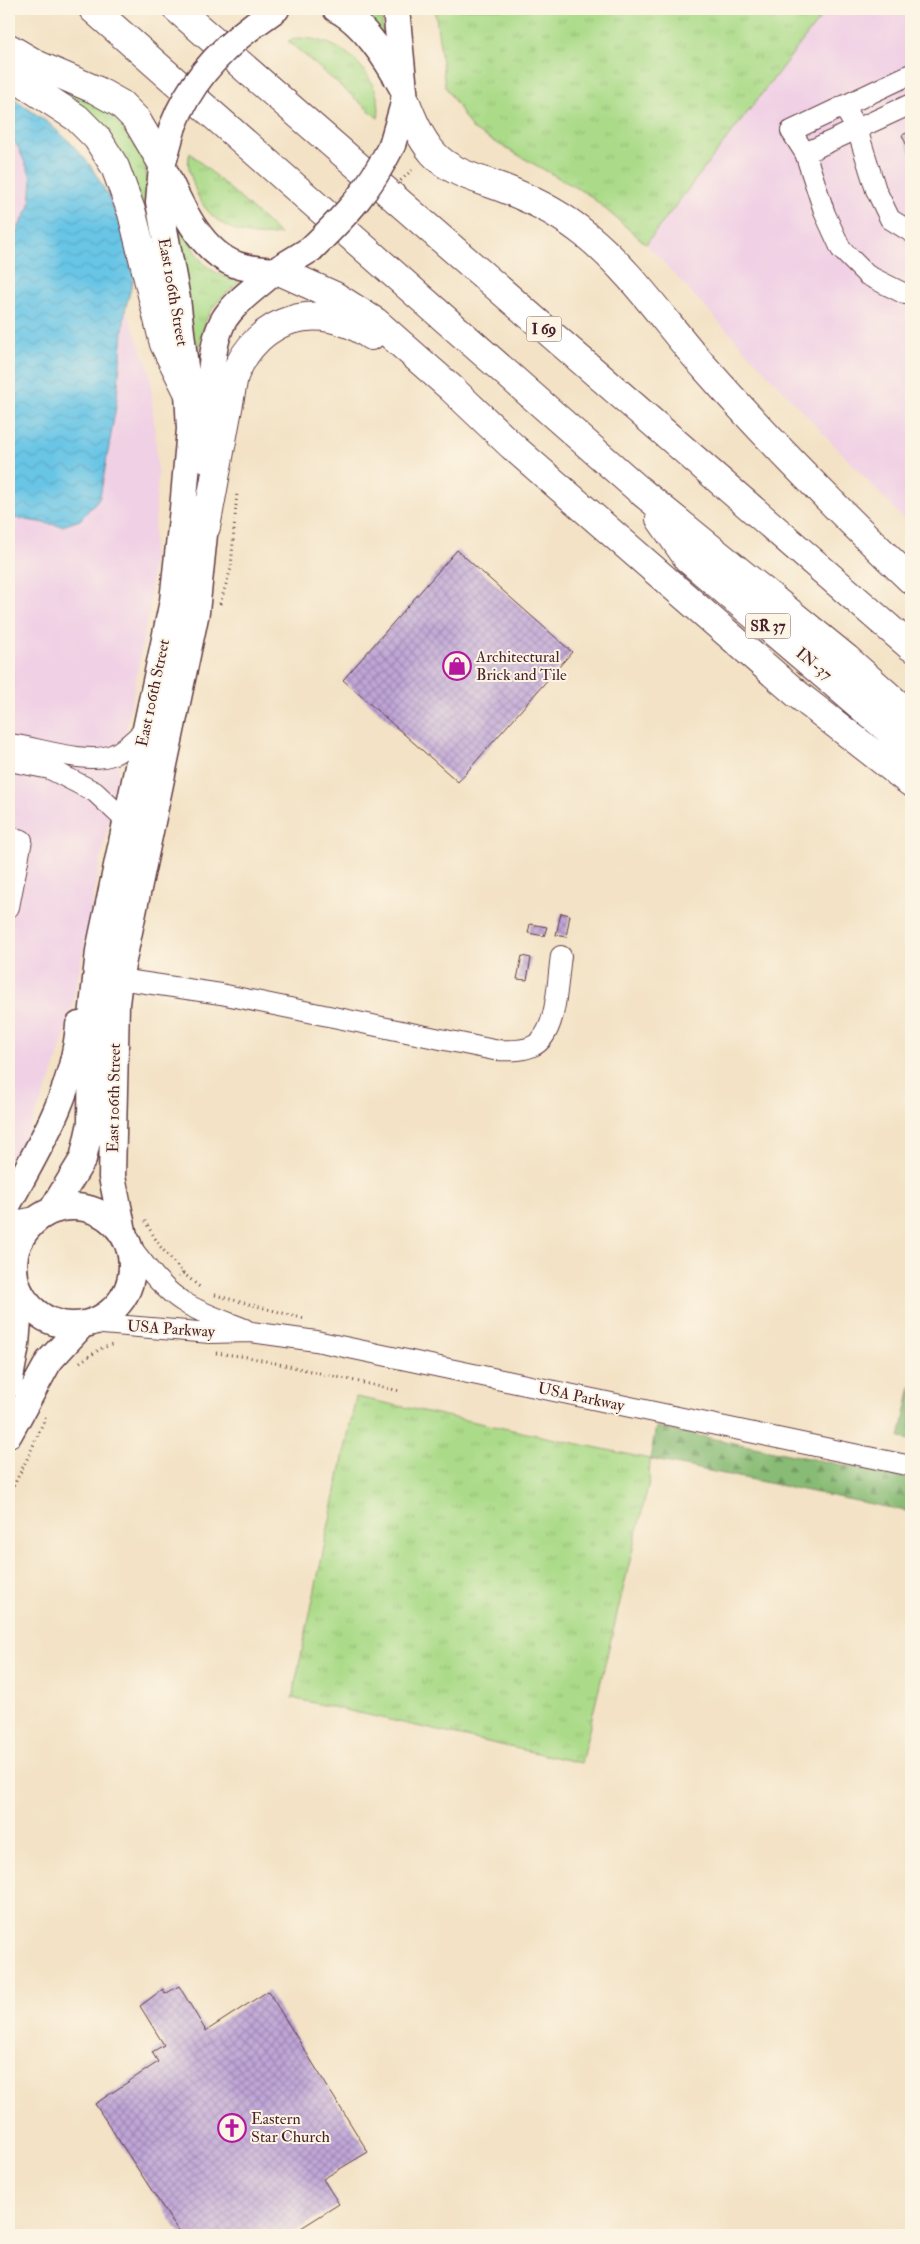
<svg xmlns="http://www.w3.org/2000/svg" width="920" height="2244" font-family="'IM FELL Double Pica',serif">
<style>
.built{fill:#f0d0e5}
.grass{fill:url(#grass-tufts);stroke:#7a7d5a}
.forest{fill:url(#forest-firs);stroke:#696d50}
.water{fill:url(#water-waves);stroke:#597288}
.building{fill:url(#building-cross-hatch)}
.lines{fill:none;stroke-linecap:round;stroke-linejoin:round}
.minor-casing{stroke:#633c42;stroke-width:22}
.major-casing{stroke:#633c42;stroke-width:29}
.highway-casing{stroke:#633c42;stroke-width:30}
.path{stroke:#633c42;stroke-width:3;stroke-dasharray:1 4;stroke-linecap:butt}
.minor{stroke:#fff;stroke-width:20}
.major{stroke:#fff;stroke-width:26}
.highway{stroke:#fff;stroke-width:28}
.major-bridge-casing{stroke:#633c42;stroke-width:29;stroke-linecap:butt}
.path-bridge{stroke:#633c42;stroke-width:3;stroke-dasharray:1 4;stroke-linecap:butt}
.major-bridge{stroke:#fff;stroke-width:26}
.labels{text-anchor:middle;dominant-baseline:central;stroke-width:4;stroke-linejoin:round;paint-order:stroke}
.shield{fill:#fcf5e5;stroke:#7f5f63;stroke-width:1}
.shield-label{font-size:15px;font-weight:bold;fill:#4a1f2b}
.street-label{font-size:16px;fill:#4a1f2b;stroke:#fcf5e5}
.poi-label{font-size:16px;fill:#4a1f2b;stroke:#fcf5e5;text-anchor:start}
</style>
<defs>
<pattern id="grass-tufts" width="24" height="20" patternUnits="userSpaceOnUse" patternTransform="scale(1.25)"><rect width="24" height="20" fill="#abdb89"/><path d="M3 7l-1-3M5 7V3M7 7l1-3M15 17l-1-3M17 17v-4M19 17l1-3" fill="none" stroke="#95bc76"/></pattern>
<pattern id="forest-firs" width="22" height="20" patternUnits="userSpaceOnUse" patternTransform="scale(1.25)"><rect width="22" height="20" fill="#88bb75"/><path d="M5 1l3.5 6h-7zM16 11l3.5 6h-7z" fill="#719760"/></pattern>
<pattern id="water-waves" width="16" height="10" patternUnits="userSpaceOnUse" patternTransform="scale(1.25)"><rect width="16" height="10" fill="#68c5e6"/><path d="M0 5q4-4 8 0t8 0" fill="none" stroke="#5ca9c5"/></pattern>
<pattern id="building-cross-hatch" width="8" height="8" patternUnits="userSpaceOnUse" patternTransform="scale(1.25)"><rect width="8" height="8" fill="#bfa5d8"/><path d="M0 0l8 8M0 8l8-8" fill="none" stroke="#9d86af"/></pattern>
</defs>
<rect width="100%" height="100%" fill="#fcf5e5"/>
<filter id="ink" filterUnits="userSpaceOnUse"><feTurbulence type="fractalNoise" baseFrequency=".02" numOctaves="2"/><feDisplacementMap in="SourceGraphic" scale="10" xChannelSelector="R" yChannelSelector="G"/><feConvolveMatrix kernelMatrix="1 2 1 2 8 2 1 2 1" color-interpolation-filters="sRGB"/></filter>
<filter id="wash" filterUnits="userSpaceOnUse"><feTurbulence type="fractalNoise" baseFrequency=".0096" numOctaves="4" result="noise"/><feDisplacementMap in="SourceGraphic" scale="20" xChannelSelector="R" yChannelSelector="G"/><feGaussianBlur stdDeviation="1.12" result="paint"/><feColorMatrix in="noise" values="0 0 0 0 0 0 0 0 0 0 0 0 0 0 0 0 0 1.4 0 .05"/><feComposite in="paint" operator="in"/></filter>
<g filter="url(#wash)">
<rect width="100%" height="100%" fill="#f3e2c5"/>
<path class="built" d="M827,9H911V527L646,244Z
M9,115L83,198L150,371L158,474L149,612L70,1018L51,1079L22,1145L9,1161Z"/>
<path class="grass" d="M358,9H381L383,36Z
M435,9H827L646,244L589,195L472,129L445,86Z
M298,38C332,38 361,57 374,88C378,98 380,108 378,118L288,41Z
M13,66L103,106L120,121L146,165V213L132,180Z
M190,153L280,234C239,241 202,221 192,179C189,171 187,162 190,153Z
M178,223L183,225C195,258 204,271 239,282C234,288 227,292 221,298C206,313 199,335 198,356H195Z
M356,1397L650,1459L649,1482L581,1763L292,1698Z"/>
<path class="forest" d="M911,1386V1440L900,1438Z
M656,1427L911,1479V1512L650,1459Z"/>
<path class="water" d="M9,95L47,122L70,142L90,165L109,197L121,228L134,277L125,310L116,406L100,497L80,520L62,526L9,517V245L30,206L32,179L18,147L9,135Z"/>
<g id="blocks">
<path class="building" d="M911,131V155L902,135Z
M457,550L572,652L458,782L343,680Z
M561,913L570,915L566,937L556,935Z
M530,924L547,927L544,936L528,933Z
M522,956L531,958L527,980L517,979Z
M179,1986L206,2031L268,1991L368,2152L323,2179L339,2204L290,2235H241L239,2234L237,2235H181L95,2104L158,2062L152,2052L164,2045L140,2006L163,1989L165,1994Z"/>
</g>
</g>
<g filter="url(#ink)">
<use href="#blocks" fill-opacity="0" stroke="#633c42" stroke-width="1"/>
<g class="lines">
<defs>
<path id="minor" d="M911,74L791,131L805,153L825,214L841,249L867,275L905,294L911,295
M843,106L857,129L876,190L890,219L911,232
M805,153L911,104
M9,744C37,747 85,765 112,755C125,750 135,738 146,729
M9,761L50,769L95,792L126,821
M9,837L22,840L9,907
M119,979L221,994L494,1050C507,1050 521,1052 533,1046C558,1034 557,980 561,956
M9,1222L40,1216
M127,1242C144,1263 161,1289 185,1303C203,1314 225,1321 245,1329
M91,1323L210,1333L251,1332L316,1341L911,1466"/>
<path id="major" d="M336,9C363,22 388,61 402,87
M255,24L276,9
M173,126L162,166C178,199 198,251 237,265C249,269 262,270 275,271L311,249
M392,145L405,100L396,9
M209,461C211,423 205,349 225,318C238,299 258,286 275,271
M9,1202C40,1146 74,1090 79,1025
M14 1266a59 59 0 1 1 118 0a59 59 0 1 1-118 0Z
M52,1210L83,1159L91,1123L92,1017L99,951L173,601L183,509L190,429L188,392L177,299L159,202L162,166
M124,1236L112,1177L116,1004L119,979L196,612L207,505
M9,1384L16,1345L20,1293
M9,1434L49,1361L83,1324"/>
<path id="highway" d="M93,9L638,489L846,658L911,716
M177,9L911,647
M9,48L38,65L96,90L121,104L136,119L162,163
M9,74L77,118L97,138L107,154L115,167L132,213L164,344L188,392
M405,100C412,118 420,138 433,153C452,175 485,180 510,191C537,202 563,216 585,234C633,273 666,324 706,369C771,443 840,512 911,580
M277,270L335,296L376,322L451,388L512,446L797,694L911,783
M660,519L688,559L911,749
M206,527L234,376C258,316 319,299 371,336"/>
</defs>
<use href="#minor" class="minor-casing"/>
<use href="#major" class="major-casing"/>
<use href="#highway" class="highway-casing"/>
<path class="path" d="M220,604L231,568L237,492
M145,1221L159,1245L183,1273L179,1277
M183,1273L202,1289
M215,1295L305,1319
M216,1353L248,1357L400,1391
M80,1362L102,1348L112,1345
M9,1495L30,1453L46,1416"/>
<use href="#minor" class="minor"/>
<use href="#major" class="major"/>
<use href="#highway" class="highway"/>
<defs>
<path id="major-bridge" d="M173,126C189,84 220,50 255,24
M311,249C348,213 368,192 392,145"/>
</defs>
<use href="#major-bridge" class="major-bridge-casing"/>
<path class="path-bridge" d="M397,184L412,170"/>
<use href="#major-bridge" class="major-bridge"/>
</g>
</g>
<defs>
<symbol id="shop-ring" viewBox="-11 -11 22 22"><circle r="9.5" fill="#fcf5e5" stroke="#b5179e" stroke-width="1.5"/><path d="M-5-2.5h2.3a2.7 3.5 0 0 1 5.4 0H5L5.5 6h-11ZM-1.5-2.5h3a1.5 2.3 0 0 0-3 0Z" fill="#b5179e"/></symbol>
<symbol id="church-ring" viewBox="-11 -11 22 22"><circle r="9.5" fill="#fcf5e5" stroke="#b5179e" stroke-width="1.5"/><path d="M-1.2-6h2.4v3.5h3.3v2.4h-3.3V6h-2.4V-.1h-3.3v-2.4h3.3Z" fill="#b5179e"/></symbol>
</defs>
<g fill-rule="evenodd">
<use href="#shop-ring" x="441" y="650" width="32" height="32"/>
<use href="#church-ring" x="216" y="2112" width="32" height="32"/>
</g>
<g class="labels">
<g class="shield">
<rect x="526.5" y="316.5" width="35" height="25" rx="4"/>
<rect x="745.5" y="613.5" width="45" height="25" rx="4"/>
</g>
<g class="shield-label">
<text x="544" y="329">I 69</text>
<text x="768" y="626">SR 37</text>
</g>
<g class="street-label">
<text transform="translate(173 292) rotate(80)">East 106th Street</text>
<text transform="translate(814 664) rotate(40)">IN-37</text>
<text transform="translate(153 693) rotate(-78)">East 106th Street</text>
<text transform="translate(114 1098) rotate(-89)">East 106th Street</text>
<text transform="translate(171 1329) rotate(4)">USA Parkway</text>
<text transform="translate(581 1397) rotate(12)">USA Parkway</text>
</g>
<g class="poi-label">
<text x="476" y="657">Architectural<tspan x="476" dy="18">Brick and Tile</tspan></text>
<text x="251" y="2119">Eastern<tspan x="251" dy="18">Star Church</tspan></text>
</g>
</g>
<rect width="920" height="2244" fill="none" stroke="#fcf5e5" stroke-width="30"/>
</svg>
